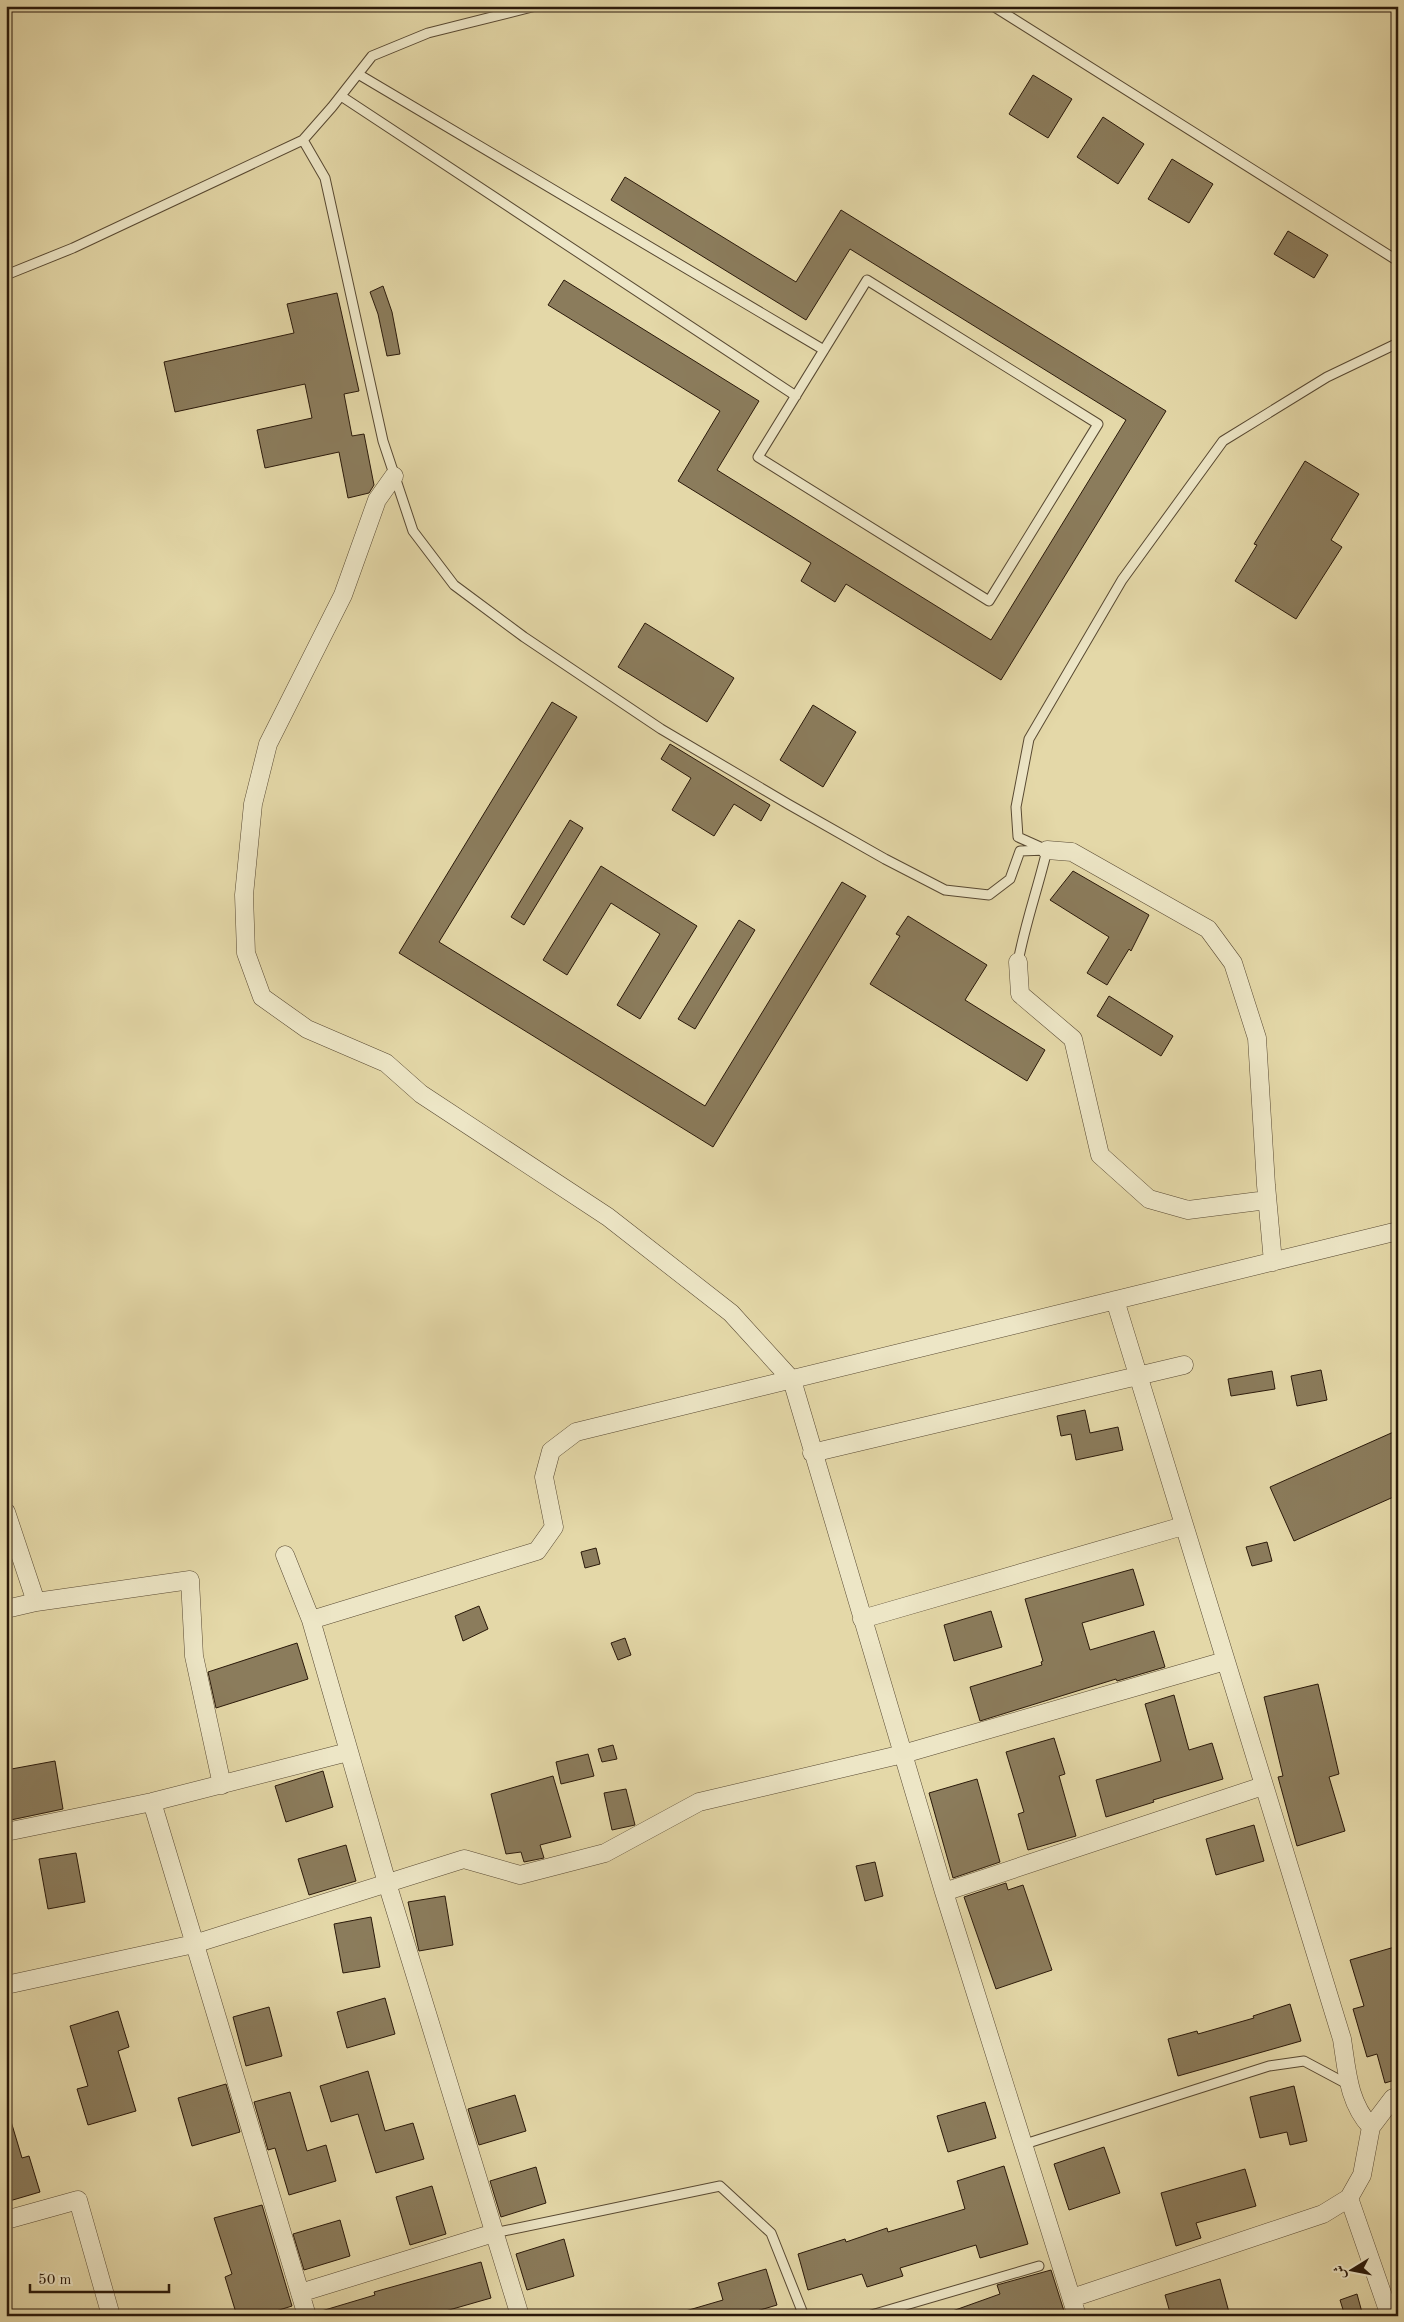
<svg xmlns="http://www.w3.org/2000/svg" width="1404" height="2322" font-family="'Old Standard TT',Amiri,serif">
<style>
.building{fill:#8b7c5c;stroke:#2a190a}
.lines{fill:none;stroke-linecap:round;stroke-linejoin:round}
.lane-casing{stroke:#584932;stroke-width:11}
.street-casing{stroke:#584932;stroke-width:19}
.lane{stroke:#ede6c6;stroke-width:9}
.street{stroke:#ede6c6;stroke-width:18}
</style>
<rect width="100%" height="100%" fill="#e4d8a8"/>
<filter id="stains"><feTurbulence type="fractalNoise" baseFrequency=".004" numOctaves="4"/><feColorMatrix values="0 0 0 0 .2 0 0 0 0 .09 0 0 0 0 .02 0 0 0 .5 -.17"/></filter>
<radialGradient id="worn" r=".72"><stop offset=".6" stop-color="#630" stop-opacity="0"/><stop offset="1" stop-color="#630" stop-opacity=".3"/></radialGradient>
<path class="building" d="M1033,75L1072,99L1048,138L1009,114Z
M1103,117L1144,144L1118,184L1077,157Z
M1172,159L1213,184L1189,223L1148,199Z
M625,177L796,282L841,210L1166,411L1001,680L846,584L835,602L801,581L811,563L678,481L720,411L548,305L564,280L759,401L717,470L991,640L1126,420L850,249L806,320L611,200Z
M1288,231L1328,255L1314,278L1274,254Z
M383,286L392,312L400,354L387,356L378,314L370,292Z
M337,293L359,391L344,394L352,436L364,434L374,485L369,493L348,498L339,452L265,468L257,430L312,418L305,384L175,412L164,362L294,333L287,304Z
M1305,461L1359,494L1331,540L1342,547L1296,619L1235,581L1257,545L1254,544Z
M645,623L734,678L707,722L618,667Z
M552,702L577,717L439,942L705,1106L842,882L866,896L713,1147L399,953Z
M813,705L856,732L823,787L780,760Z
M670,744L770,805L761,821L734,804L714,836L672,810L691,778L661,759Z
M570,820L583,828L524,925L511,917Z
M601,866L697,926L640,1019L617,1005L660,934L611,903L567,975L543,960Z
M1073,871L1149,915L1131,951L1129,949L1107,985L1087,973L1109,937L1050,900Z
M908,916L987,965L965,1000L1045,1050L1027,1081L870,984L900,936L896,934Z
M739,920L755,930L695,1029L678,1019Z
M1109,996L1173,1036L1161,1056L1097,1016Z
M1321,1370L1327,1400L1297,1406L1291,1376Z
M1272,1371L1275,1389L1231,1396L1228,1379Z
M1085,1410L1090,1433L1118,1427L1123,1450L1076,1460L1071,1434L1061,1436L1057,1416Z
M1398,1430V1495L1294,1541L1270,1487Z
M1267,1542L1272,1561L1252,1566L1246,1547Z
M596,1548L600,1564L585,1568L581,1552Z
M1133,1569L1144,1605L1082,1623L1090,1650L1154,1631L1165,1667L1117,1681L1116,1679L980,1721L970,1687L1042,1665L1041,1662L1043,1661L1025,1599Z
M479,1606L488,1629L463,1641L455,1616Z
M991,1611L1002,1647L954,1661L944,1625Z
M625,1638L631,1655L618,1660L611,1643Z
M297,1643L308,1679L216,1708L208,1672Z
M1318,1684L1339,1774L1329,1777L1345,1831L1297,1846L1278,1777L1283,1776L1264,1697Z
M1174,1695L1189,1750L1212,1743L1223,1779L1153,1800L1154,1802L1106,1817L1096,1780L1161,1761L1145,1704Z
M1054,1738L1065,1774L1059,1776L1076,1836L1028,1850L1018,1814L1024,1812L1006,1752Z
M613,1745L617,1759L602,1762L598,1749Z
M588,1754L594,1776L561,1784L556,1762Z
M55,1761L63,1809L6,1821V1770Z
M323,1771L333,1807L286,1822L275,1786Z
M553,1776L571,1837L540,1845L544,1858L524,1862L521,1852L506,1854L491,1794Z
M977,1779L1000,1862L953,1878L929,1793Z
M626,1789L635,1825L612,1830L604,1793Z
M1254,1825L1264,1861L1216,1875L1206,1839Z
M346,1845L356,1881L309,1895L298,1859Z
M76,1853L85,1902L48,1909L39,1859Z
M875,1862L883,1896L865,1901L856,1866Z
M1006,1883L1008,1890L1023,1885L1052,1970L996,1989L964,1897Z
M445,1896L453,1945L419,1951L408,1902Z
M371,1917L380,1967L343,1973L334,1924Z
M1398,1946V2079L1385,2083L1377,2054L1367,2057L1353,2009L1364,2006L1350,1960Z
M385,1998L395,2034L347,2048L337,2012Z
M1290,2004L1301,2041L1178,2076L1168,2039L1197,2031L1198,2034L1254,2018L1253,2016Z
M269,2007L282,2056L246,2066L233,2017Z
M118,2011L129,2047L118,2051L136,2111L88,2125L77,2089L88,2086L70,2026Z
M368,2071L385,2131L413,2123L424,2159L376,2173L358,2114L331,2122L320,2086Z
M226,2084L240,2132L192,2146L178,2098Z
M1294,2086L1307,2141L1290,2145L1287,2132L1260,2138L1250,2097Z
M290,2092L307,2151L326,2145L336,2181L289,2195L275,2148L268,2150L254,2102Z
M515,2095L526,2131L479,2145L468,2109Z
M985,2102L996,2138L948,2152L937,2116Z
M10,2118L22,2158L29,2156L40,2192L6,2202V2119Z
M1104,2147L1120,2193L1069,2210L1054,2164Z
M1004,2166L1028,2244L980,2258L976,2245L900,2268L903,2276L867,2287L862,2274L808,2290L798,2254L845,2239L846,2242L887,2228L888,2232L965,2209L957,2181Z
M536,2167L546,2203L501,2217L490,2181Z
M1245,2169L1256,2206L1196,2223L1201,2238L1176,2246L1161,2193Z
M432,2186L446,2234L410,2245L396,2197Z
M262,2205L292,2306L260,2316H237L225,2277L232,2274L214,2218Z
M340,2220L350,2256L304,2270L293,2234Z
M564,2239L574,2276L527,2290L516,2254Z
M481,2262L491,2298L428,2316H319L318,2312L375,2295L374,2292Z
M766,2269L777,2305L740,2316H682V2312L723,2300L718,2283Z
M1051,2270L1064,2311L1048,2316H944V2314L1000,2294L997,2285Z
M1220,2279L1230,2316H1171L1165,2295Z
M1357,2294L1363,2316H1345L1340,2300Z"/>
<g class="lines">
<defs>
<path id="lane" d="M536,6L428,33L372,56L332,107L303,140L325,178L383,441L413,531L454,585L524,637L661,729L788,804L885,859L945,890L989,895L1010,879L1020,851L1047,850
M993,6L1398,261
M358,74L824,350
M341,96L796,396
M6,275L73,248L303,140
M867,280L1098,424L989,601L758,457Z
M1018,962C1025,924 1038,888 1047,850L1018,837L1016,807L1029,739L1122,580L1223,441L1327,377L1398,343
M1025,2144L1269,2066L1304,2061L1349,2085
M494,2233L720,2186L771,2233L804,2316
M868,2316L1039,2266"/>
<path id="street" d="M394,476L377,500L343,595L268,744L253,804L244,895L246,953L262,997L307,1029L386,1063L421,1094L608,1217L731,1313L792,1380L944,1892L1077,2316
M1047,850L1072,852L1208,929L1233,963L1257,1038L1266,1185L1273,1262
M1018,962L1020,994L1073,1039L1100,1155L1149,1199L1188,1210L1267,1200
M812,1453L1184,1365
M6,1512L36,1602
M285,1555L311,1620L387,1883L520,2316
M6,1609L36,1602L190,1580L194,1656L222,1785
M862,1619L1183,1526
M311,1620L537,1551L554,1527L544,1477L551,1451L576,1432L1398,1231
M152,1802L307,2316
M6,1832L152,1802L348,1752
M944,1892L1263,1786
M6,1985L194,1944L464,1859L520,1875L605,1853L699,1802L903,1754L1225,1661
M1371,2127L1393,2098L1398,2097
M1349,2198L1390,2316
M6,2220L78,2200L111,2316
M300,2293L494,2233
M1072,2298L1323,2214L1349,2198L1362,2175L1371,2127C1348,2102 1347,2071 1342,2039L1115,1300"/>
</defs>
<use href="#lane" class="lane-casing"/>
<use href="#street" class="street-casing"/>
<use href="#lane" class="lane"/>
<use href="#street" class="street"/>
</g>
<rect width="1404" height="2322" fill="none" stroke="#e4d8a8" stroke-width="25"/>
<rect x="8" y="8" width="1389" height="2307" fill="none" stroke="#2a190a" stroke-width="2.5"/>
<rect x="12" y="12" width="1379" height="2297" fill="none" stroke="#2a190a"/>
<g transform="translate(1352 2270) rotate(260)" stroke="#ede6c6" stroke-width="4" paint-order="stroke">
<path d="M0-4L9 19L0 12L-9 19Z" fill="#2a190a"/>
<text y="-8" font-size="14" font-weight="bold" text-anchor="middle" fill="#2a190a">ش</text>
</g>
<path d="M30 2284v8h139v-8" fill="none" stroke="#2a190a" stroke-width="2.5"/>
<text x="38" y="2284" font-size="15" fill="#2a190a" stroke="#ede6c6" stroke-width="4" paint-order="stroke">50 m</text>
<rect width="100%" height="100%" filter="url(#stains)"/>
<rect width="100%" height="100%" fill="url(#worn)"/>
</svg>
